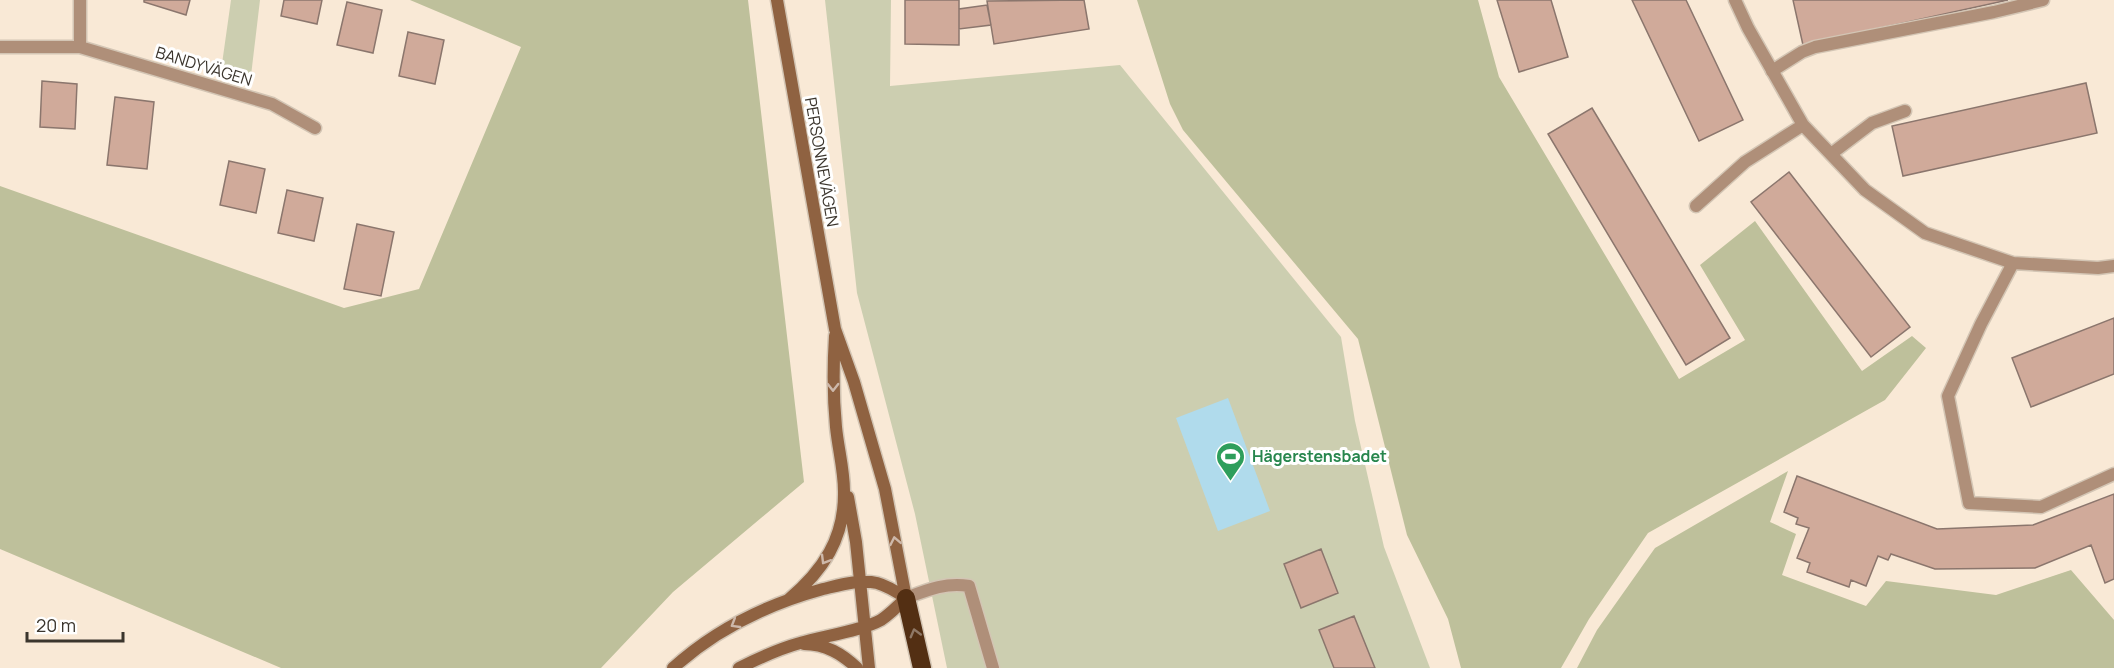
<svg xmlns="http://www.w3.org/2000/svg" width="2114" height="668" font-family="Manrope,sans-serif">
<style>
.green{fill:#ccceb0}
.forest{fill:#bec09b}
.water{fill:#b0dbec}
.building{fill:#d0aa9a;stroke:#8b766d;stroke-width:1.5}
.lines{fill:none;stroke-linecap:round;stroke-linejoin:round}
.lane-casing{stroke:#d3c5b4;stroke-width:15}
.street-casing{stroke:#d3c5b4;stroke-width:15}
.secondary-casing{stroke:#d3c5b4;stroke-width:15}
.highway-casing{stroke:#d3c5b4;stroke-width:21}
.lane{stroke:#af8f79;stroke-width:12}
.street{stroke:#af8f79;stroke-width:12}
.secondary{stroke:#8f6241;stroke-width:12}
.highway{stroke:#532f13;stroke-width:18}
.oneway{stroke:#cdb8aa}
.oneway2{stroke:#8f7866}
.labels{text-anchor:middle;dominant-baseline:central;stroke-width:6;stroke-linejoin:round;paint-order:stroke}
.street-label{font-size:16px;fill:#3b352d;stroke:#fff}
.leisure-label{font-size:16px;font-weight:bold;fill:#27864d;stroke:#fff;text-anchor:start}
</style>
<rect width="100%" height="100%" fill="#f9e9d6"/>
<path class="green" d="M231,0H260L250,84L220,78Z
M825,0H891L890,86L1120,65L1341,337L1355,421L1384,547L1430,668H947L915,514L857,293Z"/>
<path class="forest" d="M410,0H748L804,482L673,592L601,668H281L0,549V186L344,308L419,289L521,47Z
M1137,0H1478L1499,77L1679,379L1745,340L1700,265L1755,221L1862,371L1912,336L1926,348L1885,400L1648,533L1589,619L1561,668H1461L1448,619L1407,535L1358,339L1183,130L1170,104Z
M1788,471L1770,522L1796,534L1782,575L1866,606L1886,581L1996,595L2071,570L2114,620V668H1577L1597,630L1655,548Z"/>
<path class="water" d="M1228,398L1270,511L1218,531L1176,418Z"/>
<path class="building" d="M144,0H190L186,15L144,2Z
M284,0H322L317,24L281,16Z
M905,0H959V45L905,44Z
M1084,0L1089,29L994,44L987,1Z
M1497,0H1551L1568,57L1519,72Z
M1632,0H1686L1743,120L1699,141Z
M1793,0H2008L1803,45Z
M347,2L382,10L373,53L337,45Z
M987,5L991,25L959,29V9Z
M408,32L444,40L435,84L399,76Z
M42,81L77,84L75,129L40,127Z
M2086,83L2097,133L1903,176L1892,126Z
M115,97L154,102L147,169L107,165Z
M1592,108L1730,338L1686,365L1548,134Z
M229,161L265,169L256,213L220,205Z
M1789,172L1910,327L1871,357L1751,202Z
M287,190L323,198L314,241L278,233Z
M357,224L394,232L381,296L344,289Z
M2114,318V374L2031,407L2012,358Z
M1797,476L1937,529L2033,525L2114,494V579L2105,583L2091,545L2035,568L1935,569L1891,554L1888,560L1878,556L1866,586L1851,580L1849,587L1807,572L1810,563L1797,558L1809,528L1796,524L1798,518L1784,512Z
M1321,549L1338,593L1301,608L1284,564Z
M1354,616L1375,668H1334L1319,630Z"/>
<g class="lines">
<defs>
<path id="lane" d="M1772,71L1802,52L1815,47L1994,12L2043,0
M1831,154L1872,123L1905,111
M906,598C927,590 946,582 969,586L993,668"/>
<path id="street" d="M1735,0L1748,28L1803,125L1865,190L1925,233L2013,263L2098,268L2114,266
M0,47H80V0
M80,47L272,104L315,128
M1696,206L1745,162L1803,125
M2013,263L1981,324L1948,396L1969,503L2041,507L2114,474"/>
<path id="secondary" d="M777,0L835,329L854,382L885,489L906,598
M848,497L856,542L869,668
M788,600C823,571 845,538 844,491C844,470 838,448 836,427C833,397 833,367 835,336
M804,644C826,644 842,654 857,668
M673,668C715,630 768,604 823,589C840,585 860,579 877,583C888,586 897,592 906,598
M739,668C759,658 778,649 800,643C823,636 861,631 881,620C890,614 898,606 906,598"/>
<path id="highway" d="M906,598L922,668"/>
</defs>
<use href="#lane" class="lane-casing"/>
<use href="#street" class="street-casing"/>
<use href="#secondary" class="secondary-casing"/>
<use href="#highway" class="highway-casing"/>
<use href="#lane" class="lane"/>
<use href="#street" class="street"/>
<use href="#secondary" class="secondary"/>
<use href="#highway" class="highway"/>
</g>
<defs><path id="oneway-chevron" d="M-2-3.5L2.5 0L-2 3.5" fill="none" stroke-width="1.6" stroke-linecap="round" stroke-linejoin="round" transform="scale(1.5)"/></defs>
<g class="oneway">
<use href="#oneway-chevron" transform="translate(833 387) rotate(90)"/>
<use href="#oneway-chevron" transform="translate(895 541) rotate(-101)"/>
<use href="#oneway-chevron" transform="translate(825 560) rotate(121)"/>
<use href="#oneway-chevron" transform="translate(735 624) rotate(149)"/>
</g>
<use class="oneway2" href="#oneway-chevron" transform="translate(915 633) rotate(-105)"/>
<defs>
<symbol id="stadium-pin" viewBox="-11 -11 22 30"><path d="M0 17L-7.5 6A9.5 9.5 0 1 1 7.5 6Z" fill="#2e9e5b" stroke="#fff"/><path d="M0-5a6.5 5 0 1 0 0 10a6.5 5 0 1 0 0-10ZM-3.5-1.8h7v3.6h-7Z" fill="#fff"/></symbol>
</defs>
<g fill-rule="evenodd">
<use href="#stadium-pin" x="1214" y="440" width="33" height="45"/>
</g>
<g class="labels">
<g class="street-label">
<text transform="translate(204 66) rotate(17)">BANDYVÄGEN</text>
<text transform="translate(822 162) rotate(80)">PERSONNEVÄGEN</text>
</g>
<g class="leisure-label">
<text x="1252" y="456">Hägerstensbadet</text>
</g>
</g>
<path d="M27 632v9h96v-9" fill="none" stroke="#3b352d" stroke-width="3"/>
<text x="36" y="632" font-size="18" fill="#3b352d" stroke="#ffffff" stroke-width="4.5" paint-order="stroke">20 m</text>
</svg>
